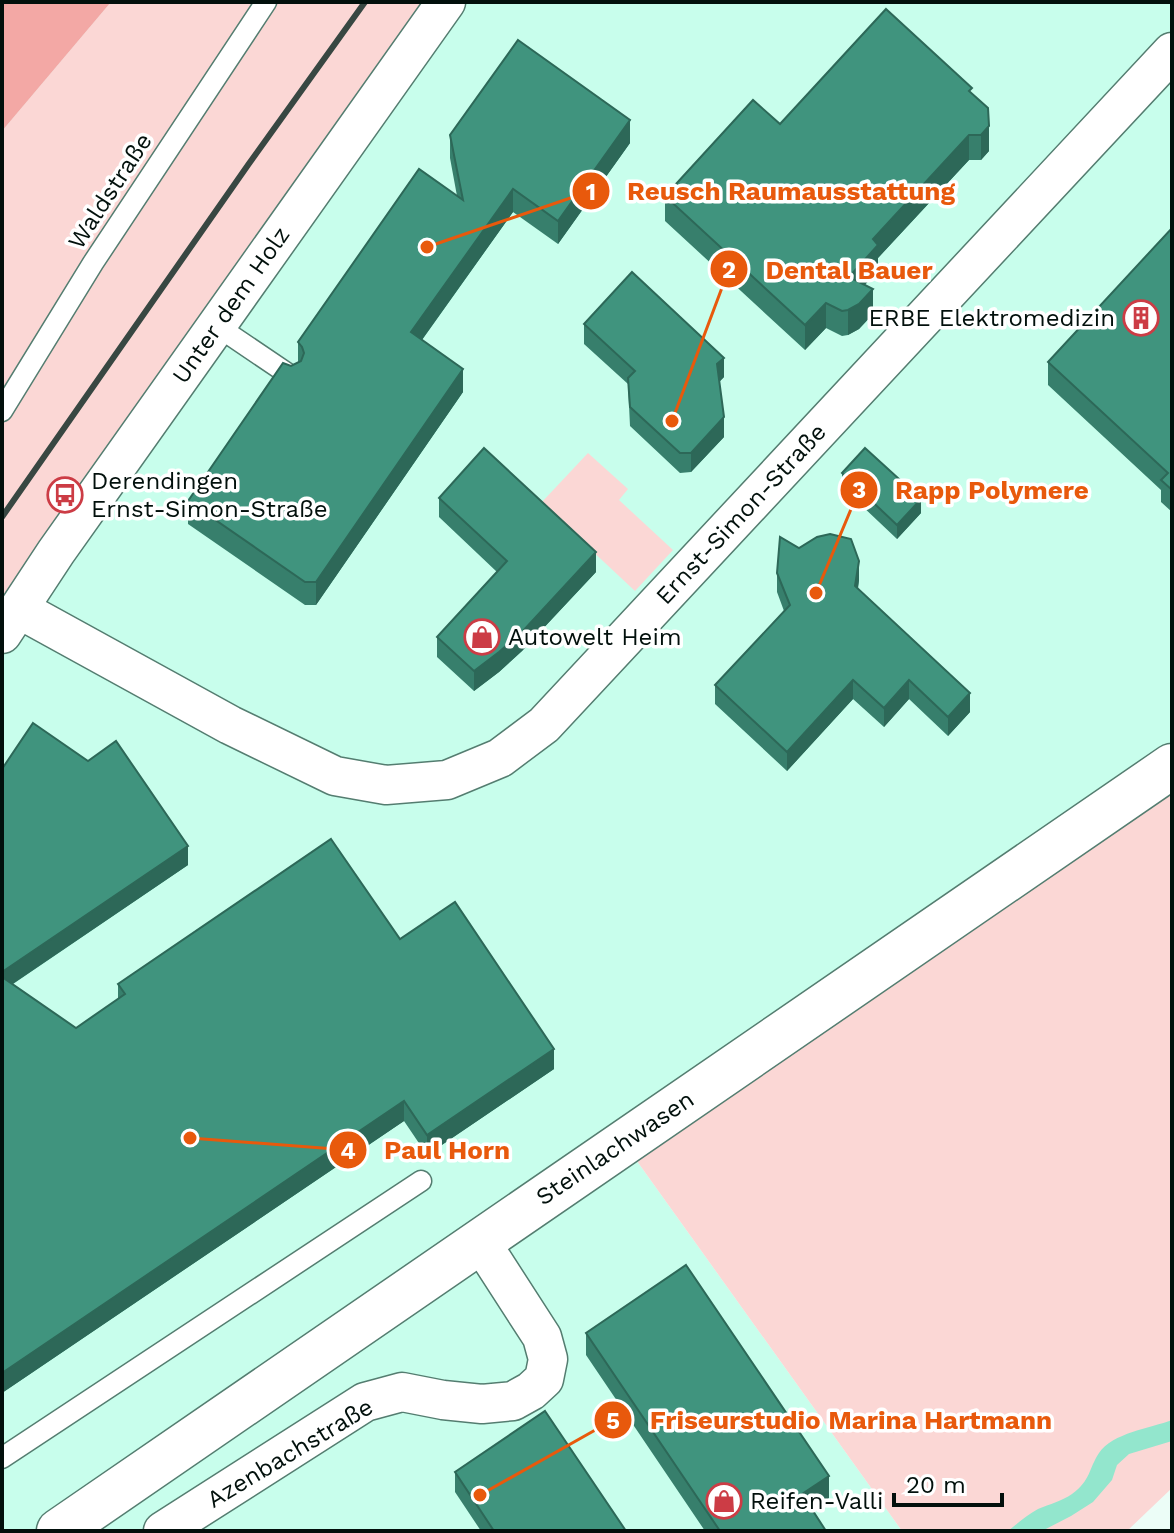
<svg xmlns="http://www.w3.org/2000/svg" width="1174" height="1533" font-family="'Work Sans',sans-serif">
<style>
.built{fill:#c8feec}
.green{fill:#fbd7d5}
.forest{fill:#f3a8a5}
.water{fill:#93e6cd}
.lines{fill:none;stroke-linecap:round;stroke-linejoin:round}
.service-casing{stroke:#547d70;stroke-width:23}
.minor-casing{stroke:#547d70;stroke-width:41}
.tertiary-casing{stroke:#547d70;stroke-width:47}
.service{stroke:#fff;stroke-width:20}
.minor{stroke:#fff;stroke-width:38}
.tertiary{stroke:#fff;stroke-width:44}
.rail{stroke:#384742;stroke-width:6}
.wall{fill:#377f6c}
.shaded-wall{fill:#2d6858}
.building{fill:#40947e;stroke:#2d6858;stroke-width:2}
.labels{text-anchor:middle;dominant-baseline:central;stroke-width:7;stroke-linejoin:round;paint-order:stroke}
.street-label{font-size:24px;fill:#02100c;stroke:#fff}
.poi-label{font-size:24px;fill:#02100c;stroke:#fff;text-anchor:start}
.leader{fill:none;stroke:#e8590c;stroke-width:3}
.callout-dot{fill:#e8590c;stroke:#fff;stroke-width:3}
.mark-label{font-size:24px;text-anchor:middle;font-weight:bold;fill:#fff}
.callout-label{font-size:26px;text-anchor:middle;font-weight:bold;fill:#e8590c;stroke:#fff;stroke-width:7;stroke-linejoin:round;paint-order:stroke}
</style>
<rect width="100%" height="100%" fill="#ecfdf7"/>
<path class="built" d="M446,2H1172V766L624,1143L902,1531H2V634Z"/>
<path class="green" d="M111,2H446L2,634V131Z
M588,453L628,489L619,500L673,550L635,591L541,503Z
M1172,766V1488L1127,1531H902L624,1143Z"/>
<path class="forest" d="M2,2H111L2,131Z"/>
<path class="water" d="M1172,1420V1441L1129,1454L1117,1465L1112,1480L1093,1502L1071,1516L1042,1531H1008C1018,1523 1027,1515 1038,1509C1050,1504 1062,1501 1072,1494C1091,1480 1088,1470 1099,1453C1112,1433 1151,1428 1172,1420Z"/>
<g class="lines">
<defs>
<path id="service" d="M217,326L291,376
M2,411L93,263L266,2
M2,1458L421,1181"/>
<path id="minor" d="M19,609L230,725L335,776L386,785L447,780L500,758L544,725L1172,52
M2,634L56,552L446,2
M163,1531L365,1402L402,1392L443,1400L482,1404L513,1401L531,1391L544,1379L548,1359L542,1337L480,1241"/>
<path id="tertiary" d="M59,1531L1172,766"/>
</defs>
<use href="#service" class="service-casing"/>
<use href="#minor" class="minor-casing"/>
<use href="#tertiary" class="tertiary-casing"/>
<use href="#service" class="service"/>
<use href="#minor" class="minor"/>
<use href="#tertiary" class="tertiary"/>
<path class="rail" d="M2,517L248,165L365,2"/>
</g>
<path class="wall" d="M972,93L989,151L981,160H969L878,258V270L865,285L873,314L859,329L848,335L842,336L826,328L805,350L665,221V196L780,124Z
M450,135L630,143L558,244L513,212L422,340L463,392L316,605H305L188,524V501L291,366L298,362V342L457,196L450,158Z
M1172,228V512L1161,502V490L1048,385V362Z
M584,324L724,377L719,382L724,437L691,472L680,473L630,426L628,384L584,344Z
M842,473L921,513L897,539L842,487Z
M439,498L596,572L522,651L499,672L474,691L437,657V637L497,572L439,517Z
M799,548L859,580L858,589L970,712L948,736L909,699L884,727L853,699L787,771L715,704V685L784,611L777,592V573Z
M2,769L188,865L13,984L76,1028L118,999V984L400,939L554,1069L427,1155L404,1121L2,1393Z
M586,1333L829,1498L812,1509L826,1531H705L586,1355Z
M455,1472L626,1531H481L455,1492Z"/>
<path class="shaded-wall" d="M630,120V143L558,244V221Z
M989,126V151L981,160V135Z
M969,135V160L878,258V270L849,302V277L873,239Z
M513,189V212L411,355V332Z
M873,289V314L859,329L848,335V310Z
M826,303V328L805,350V325Z
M724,358V377L717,384V364Z
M463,369V392L316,605V582Z
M724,417V437L691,472V453Z
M921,499V513L897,539V525Z
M596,552V572L522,651L499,672L474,691V671Z
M859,561V580L855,605V586Z
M853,680V699L787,771V752Z
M909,680V699L884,727V708Z
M970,693V712L948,736V717Z
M188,846V865L2,991V972Z
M554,1049V1069L427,1155V1135Z
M404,1101V1121L2,1393V1373Z
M829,1476V1498L802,1516V1494Z"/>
<path class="building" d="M886,9L972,88L969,91L988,108L989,126L981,135H969L873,239L878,245L849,277L873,289L859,304L848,310L842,311L826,303L805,325L665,196L753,100L780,124Z
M518,40L630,120L558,221L513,189L411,332L463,369L316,582H305L188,501L283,363L291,366L301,361L304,353L302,347L298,342L419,169L463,200L450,135Z
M1172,228V490L1161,480L1168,473L1048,362Z
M632,272L724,358L717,364L724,417L691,453H680L630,407L628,378L635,371L584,324Z
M484,448L596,552L522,632L499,652L474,671L437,637L507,561L439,498Z
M865,448L921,499L897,525L842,473Z
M830,534L851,539L859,561L855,586L970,693L948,717L909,680L884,708L853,680L787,752L715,685L790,605L777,573L780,537L799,548L817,537Z
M33,723L88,761L116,741L188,846L2,972V769Z
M331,839L400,939L455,902L554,1049L427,1135L404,1101L2,1373V977L76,1028L125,994L118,984Z
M686,1265L829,1476L802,1494L826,1531H720L586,1333Z
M545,1411L626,1531H494L455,1472Z"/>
<defs>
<symbol id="building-ring" viewBox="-11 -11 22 22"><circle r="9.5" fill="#fff" stroke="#cc3c45" stroke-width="1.5"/><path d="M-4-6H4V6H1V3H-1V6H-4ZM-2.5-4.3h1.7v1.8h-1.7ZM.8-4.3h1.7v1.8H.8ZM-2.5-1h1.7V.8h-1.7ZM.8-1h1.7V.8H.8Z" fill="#cc3c45"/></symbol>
<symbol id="bus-ring" viewBox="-11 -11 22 22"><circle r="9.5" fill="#fff" stroke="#cc3c45" stroke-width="1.5"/><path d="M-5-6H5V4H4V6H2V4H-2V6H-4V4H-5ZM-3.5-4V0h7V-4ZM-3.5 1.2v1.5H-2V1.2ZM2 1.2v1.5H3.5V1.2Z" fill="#cc3c45"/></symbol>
<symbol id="shop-ring" viewBox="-11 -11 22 22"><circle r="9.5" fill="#fff" stroke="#cc3c45" stroke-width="1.5"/><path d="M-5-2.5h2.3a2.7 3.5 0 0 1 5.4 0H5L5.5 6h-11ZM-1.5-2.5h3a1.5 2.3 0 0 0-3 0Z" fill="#cc3c45"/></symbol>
</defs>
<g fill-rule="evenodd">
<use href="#building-ring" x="1121" y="298" width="40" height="40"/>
<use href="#bus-ring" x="45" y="475" width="40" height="40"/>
<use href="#shop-ring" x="462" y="617" width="40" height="40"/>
<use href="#shop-ring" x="704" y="1481" width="40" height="40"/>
</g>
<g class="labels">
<g class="street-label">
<text transform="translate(110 191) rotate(-57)">Waldstraße</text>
<text transform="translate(231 305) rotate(-55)">Unter dem Holz</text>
<text transform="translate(741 514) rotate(-47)">Ernst-Simon-Straße</text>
<text transform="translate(615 1148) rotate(-34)">Steinlachwasen</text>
<text transform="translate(290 1453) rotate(-31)">Azenbachstraße</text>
</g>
<g class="poi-label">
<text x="1115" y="318" text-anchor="end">ERBE Elektromedizin</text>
<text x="91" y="481">Derendingen<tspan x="91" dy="28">Ernst-Simon-Straße</tspan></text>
<text x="508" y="637">Autowelt Heim</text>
<text x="750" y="1501">Reifen-Valli</text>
</g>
</g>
<path class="leader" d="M427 247L591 191M672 421L729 269M816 593L859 490M190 1138L348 1150M480 1495L613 1420"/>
<g class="callout-dot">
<circle cx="427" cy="247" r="8"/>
<circle cx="672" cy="421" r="8"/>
<circle cx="816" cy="593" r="8"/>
<circle cx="190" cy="1138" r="8"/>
<circle cx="480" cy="1495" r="8"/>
<circle cx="591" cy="191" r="20"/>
<circle cx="729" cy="269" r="20"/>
<circle cx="859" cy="490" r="20"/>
<circle cx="348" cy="1150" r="20"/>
<circle cx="613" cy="1420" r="20"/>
</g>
<g class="mark-label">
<text x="591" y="200">1</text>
<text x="729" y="278">2</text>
<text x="859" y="498">3</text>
<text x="348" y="1159">4</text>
<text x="613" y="1429">5</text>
</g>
<g class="callout-label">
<text x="791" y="200">Reusch Raumausstattung</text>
<text x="849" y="279">Dental Bauer</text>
<text x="992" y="499">Rapp Polymere</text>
<text x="447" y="1159">Paul Horn</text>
<text x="851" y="1429">Friseurstudio Marina Hartmann</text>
</g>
<rect width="1174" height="1533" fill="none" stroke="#02100c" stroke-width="8"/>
<path d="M894 1493v12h108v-12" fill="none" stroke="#02100c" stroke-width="4"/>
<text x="906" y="1493" font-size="24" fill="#02100c" stroke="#ffffff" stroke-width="6" paint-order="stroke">20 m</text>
</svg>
